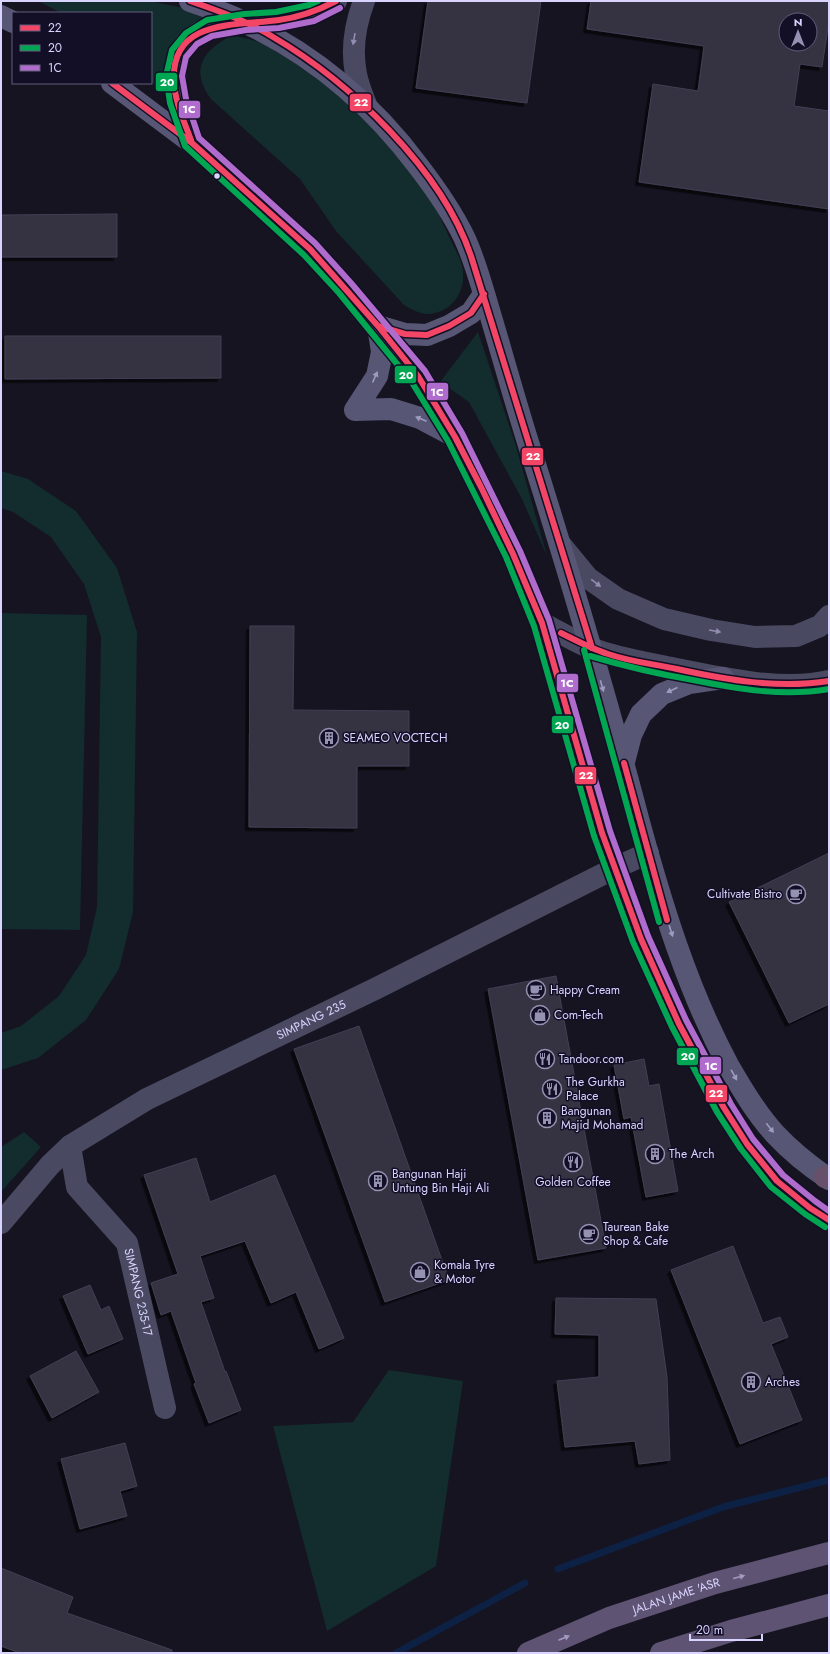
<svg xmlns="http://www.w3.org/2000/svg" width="830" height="1654" font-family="Jost,sans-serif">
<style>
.green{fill:#132c2d}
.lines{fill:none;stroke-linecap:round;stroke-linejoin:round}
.stream{stroke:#0d2144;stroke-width:7}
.building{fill:#343243;stroke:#433f54;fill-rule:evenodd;filter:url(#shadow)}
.street{stroke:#4a4962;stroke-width:22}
.secondary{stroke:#575674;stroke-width:22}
.primary{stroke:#5e5373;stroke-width:22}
.highway{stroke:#67516a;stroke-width:22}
.bus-1-casing{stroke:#130f26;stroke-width:9}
.bus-2-casing{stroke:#130f26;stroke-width:9}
.bus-3-casing{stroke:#130f26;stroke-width:9}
.bus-1{stroke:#f34667;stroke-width:6}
.bus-2{stroke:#00a651;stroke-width:6}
.bus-3{stroke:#b06ccc;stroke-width:6}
.oneway{fill:#928eb0}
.oneway2{fill:#9e9bc0}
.oneway3{fill:#a29ac0}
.bus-dot{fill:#d9d4ff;stroke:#130f26;stroke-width:1.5}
.labels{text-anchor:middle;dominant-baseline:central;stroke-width:3;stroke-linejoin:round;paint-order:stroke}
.poi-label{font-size:12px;fill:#d9d4ff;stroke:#130f26;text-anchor:start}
.street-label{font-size:12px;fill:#d9d4ff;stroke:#130f26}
.line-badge{stroke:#130f26;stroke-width:1.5}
.badge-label{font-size:11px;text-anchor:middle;font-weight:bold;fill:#fff}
</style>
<defs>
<filter id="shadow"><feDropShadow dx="-3.5" dy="3.5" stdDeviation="0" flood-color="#0009"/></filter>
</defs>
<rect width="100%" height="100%" fill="#161421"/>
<path class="green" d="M38,1H149L209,13L184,34L168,64L162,94L151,80V13H61Z
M230,36C258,37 281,53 303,69C348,100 383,133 415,178C421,187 429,196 434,206C440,216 445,228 450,239C454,247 460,257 462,266C468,290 452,314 426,314C418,313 411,309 404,305L336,231L300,179L211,99C190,70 202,52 230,36Z
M478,332L515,443L547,556L522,499L469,402L440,382Z
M1,471L28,479L76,511L117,568L137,632L133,912L119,969L86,1020L38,1058L1,1070V1033L21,1026L59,996L86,955L97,907L101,637L84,584L51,537L13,512L1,508Z
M1,613L87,615L80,930L1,929Z
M24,1132L41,1147L1,1192V1147Z
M389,1370L463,1381L436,1566L327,1631L273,1426L353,1422Z"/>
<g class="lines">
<path class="stream" d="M558,1569L723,1507L829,1480
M396,1653L525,1583"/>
</g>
<path class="building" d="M428,1H541L527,103L416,88Z
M591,1H829V21L822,67L800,64L794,106L829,111V209L639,182L653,84L698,91L704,46L587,29ZM786,20H810V44H786Z
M117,214V257H1V215Z
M5,336H221V378L5,379Z
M250,626H294L293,710L409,711V766H357V828L249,827Z
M829,853V1004L789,1023L729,902Z
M556,976L606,1248L538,1260L488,989Z
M359,1026L449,1280L385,1302L294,1049Z
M644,1059L649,1086L659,1084L678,1191L646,1197L631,1117L624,1119L614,1065Z
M196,1158L210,1202L275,1175L344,1338L319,1349L296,1292L271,1303L245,1241L200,1256L214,1298L201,1302L225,1372L226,1371L241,1410L209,1423L194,1384L196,1383L171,1311L161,1315L151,1283L178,1274L144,1175Z
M733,1246L763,1323L780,1317L788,1337L771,1344L802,1420L740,1444L671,1270Z
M90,1285L101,1310L109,1306L123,1339L88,1354L63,1296Z
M556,1298L656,1299L667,1377L670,1460L639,1464L635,1441L565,1447L557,1381L599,1377V1335L555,1334Z
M76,1351L99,1392L52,1418L30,1376Z
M125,1443L137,1486L120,1491L127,1516L80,1529L61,1459Z
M1,1568L73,1597L67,1613L172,1650V1653H20L1,1646Z"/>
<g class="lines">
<g class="street">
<path d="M364,1C355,25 351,49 356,74C358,85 363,97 367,107"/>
<path d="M245,22L277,20L312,13L336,1"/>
<path d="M560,544L588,578L618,599L664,619L711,630L755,637L796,636L820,626L829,616"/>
<path d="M542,623C558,631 575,642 593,649C620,659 648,663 676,669C720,678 785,692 829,681"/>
<path id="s1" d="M70,1146L77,1187L127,1243L165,1408"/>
<path id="s2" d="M1,1223L50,1165L70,1146L147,1099L375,989L615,868L648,853"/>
</g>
<path class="secondary" d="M190,1C284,31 360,88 419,167C435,188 452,212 464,237C476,262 483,291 491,317C505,364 518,412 533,458C571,579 607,700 639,822C662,906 687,988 728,1065C742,1089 756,1113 775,1134C790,1150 811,1167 829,1179
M1,16L13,22
M112,83L192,143L310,249L378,326L418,376L455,437L481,487L513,554L542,623L602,833L641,939L679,1024L724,1108L747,1144L777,1181L810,1208L829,1220
M192,143C179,103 156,50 208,28C219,24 233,24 244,22
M378,326L405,334L427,335L449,326L471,313L484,294
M355,410L391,409L420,418L454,436
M355,410L377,376L382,352L378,326
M624,762L631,735L641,714L662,694L689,683L723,678"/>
<g class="primary">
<path id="s3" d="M528,1653L609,1618L715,1583L829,1553"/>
<path d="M661,1653L731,1631L829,1605"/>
</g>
<path class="highway" d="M825,1177H829"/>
<defs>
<path id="bus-1" d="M190,1C219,11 247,21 273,37C350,82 442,170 471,256L592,648
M112,83L192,143L310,249L378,326L418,376L455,437L481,487L513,554L542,623L602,833L641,939L679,1024L724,1108L747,1144L777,1181L810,1208L829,1220
M192,143C185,123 175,103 174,82C170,18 237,26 279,20C301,17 317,11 336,1
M378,326L405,334L427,335L449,326L471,313L484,294
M561,633C577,641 592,649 608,654C631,662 654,664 677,669C727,680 778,689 829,681
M624,763L667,920"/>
<path id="bus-2" d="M318,1L309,5L276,12L244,14L207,20L186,33L172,50L166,76L170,103L185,146L304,255L339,293L411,381L448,441L506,557L534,626L594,836L633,942L672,1027L717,1112L741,1149L771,1187L805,1214L825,1227
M584,650L659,922
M590,656C624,666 658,674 693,680C738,689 783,697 829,689"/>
<path id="bus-3" d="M340,8L314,21L279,28L246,30L212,36L197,44L186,57L182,76L186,99L199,138L315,243L351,283L425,371L462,433L520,551L549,620L610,831L648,936L686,1020L731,1104L753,1139L783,1175L815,1201L829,1211"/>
</defs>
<use href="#bus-1" class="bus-1-casing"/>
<use href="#bus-2" class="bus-2-casing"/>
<use href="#bus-3" class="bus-3-casing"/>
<use href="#bus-1" class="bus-1"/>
<use href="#bus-2" class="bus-2"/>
<use href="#bus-3" class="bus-3"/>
</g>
<defs><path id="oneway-solid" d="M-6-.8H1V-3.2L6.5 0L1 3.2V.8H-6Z"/></defs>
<g class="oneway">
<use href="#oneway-solid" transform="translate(354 39) rotate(100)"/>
<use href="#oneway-solid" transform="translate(596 583) rotate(37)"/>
<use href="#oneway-solid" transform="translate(715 631) rotate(10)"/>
</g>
<g class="oneway2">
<use href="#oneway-solid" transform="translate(375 377) rotate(-66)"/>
<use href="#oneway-solid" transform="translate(421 419) rotate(-157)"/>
<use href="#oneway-solid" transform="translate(602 686) rotate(74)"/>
<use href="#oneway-solid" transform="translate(672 690) rotate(156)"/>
<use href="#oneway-solid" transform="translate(671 931) rotate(72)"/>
<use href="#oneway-solid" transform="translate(734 1075) rotate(61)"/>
<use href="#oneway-solid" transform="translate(770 1128) rotate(52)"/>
</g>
<g class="oneway3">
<use href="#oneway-solid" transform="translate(739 1577) rotate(-15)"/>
<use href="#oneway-solid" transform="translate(564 1638) rotate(-23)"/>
</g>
<defs>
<symbol id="building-ring" viewBox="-11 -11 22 22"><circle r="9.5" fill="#130f26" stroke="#9591b1" stroke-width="1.5"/><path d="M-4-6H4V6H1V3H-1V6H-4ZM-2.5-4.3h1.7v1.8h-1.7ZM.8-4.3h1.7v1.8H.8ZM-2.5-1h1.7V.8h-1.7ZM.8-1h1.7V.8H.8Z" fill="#9591b1"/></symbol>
<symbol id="cafe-ring" viewBox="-11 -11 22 22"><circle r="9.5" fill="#130f26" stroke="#9591b1" stroke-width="1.5"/><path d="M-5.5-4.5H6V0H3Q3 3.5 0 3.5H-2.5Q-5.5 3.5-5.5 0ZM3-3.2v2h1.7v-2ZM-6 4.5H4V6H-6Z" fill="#9591b1"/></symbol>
<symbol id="shop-ring" viewBox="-11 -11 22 22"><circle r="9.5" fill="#130f26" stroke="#9591b1" stroke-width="1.5"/><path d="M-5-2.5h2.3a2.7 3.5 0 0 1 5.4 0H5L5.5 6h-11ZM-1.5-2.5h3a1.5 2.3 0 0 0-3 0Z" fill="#9591b1"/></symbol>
<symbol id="restaurant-ring" viewBox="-11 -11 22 22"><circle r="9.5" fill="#130f26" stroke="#9591b1" stroke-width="1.5"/><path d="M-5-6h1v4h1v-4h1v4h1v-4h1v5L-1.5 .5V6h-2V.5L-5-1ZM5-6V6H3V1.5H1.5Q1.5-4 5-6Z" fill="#9591b1"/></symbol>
</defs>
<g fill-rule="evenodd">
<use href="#building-ring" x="318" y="727" width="22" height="22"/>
<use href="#cafe-ring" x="785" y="883" width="22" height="22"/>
<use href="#cafe-ring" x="525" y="979" width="22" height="22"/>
<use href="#shop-ring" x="529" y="1004" width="22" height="22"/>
<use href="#restaurant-ring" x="534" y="1048" width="22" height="22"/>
<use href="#restaurant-ring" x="541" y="1078" width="22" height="22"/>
<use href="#building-ring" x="536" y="1107" width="22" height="22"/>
<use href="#building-ring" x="644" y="1143" width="22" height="22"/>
<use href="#restaurant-ring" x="562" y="1151" width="22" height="22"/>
<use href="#building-ring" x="367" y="1170" width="22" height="22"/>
<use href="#cafe-ring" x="578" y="1223" width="22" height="22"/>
<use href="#shop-ring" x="409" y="1261" width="22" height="22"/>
<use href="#building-ring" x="740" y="1371" width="22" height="22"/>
</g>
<circle class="bus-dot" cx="217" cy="176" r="3.5"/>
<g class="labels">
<g class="poi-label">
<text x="343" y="738">SEAMEO VOCTECH</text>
<text x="782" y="894" text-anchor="end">Cultivate Bistro</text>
<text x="550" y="990">Happy Cream</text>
<text x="554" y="1015">Com-Tech</text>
<text x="559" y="1059">Tandoor.com</text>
<text x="566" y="1082">The Gurkha<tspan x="566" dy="14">Palace</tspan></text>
<text x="561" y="1111">Bangunan<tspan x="561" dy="14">Majid Mohamad</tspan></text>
<text x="669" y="1154">The Arch</text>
<text x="392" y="1174">Bangunan Haji<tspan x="392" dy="14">Untung Bin Haji Ali</tspan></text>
<text x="573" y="1182" text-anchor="middle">Golden Coffee</text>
<text x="603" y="1227">Taurean Bake<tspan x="603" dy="14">Shop &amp; Cafe</tspan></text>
<text x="434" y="1265">Komala Tyre<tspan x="434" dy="14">&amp; Motor</tspan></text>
<text x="765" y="1382">Arches</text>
</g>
<g class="street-label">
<text stroke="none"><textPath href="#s2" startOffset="376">SIMPANG 235</textPath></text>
<text stroke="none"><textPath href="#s1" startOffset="167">SIMPANG 235-17</textPath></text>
<text stroke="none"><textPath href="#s3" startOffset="159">JALAN JAME 'ASR</textPath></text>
</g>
</g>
<g class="line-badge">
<rect x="155" y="72" width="23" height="20" rx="4" fill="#00a651"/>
<rect x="349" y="93" width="23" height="19" rx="4" fill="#f34667"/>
<rect x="178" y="100" width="23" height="19" rx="4" fill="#b06ccc"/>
<rect x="394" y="365" width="23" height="19" rx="4" fill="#00a651"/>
<rect x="426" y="382" width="23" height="19" rx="4" fill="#b06ccc"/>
<rect x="521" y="447" width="23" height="19" rx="4" fill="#f34667"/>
<rect x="556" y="673" width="23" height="20" rx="4" fill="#b06ccc"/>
<rect x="551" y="715" width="23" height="19" rx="4" fill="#00a651"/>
<rect x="574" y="766" width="23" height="19" rx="4" fill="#f34667"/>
<rect x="676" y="1047" width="23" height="19" rx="4" fill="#00a651"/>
<rect x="699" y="1056" width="23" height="19" rx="4" fill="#b06ccc"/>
<rect x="705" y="1084" width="23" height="19" rx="4" fill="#f34667"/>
</g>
<g class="badge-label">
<text x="167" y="86">20</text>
<text x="361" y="106">22</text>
<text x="189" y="113">1C</text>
<text x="406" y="379">20</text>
<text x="437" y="396">1C</text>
<text x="533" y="460">22</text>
<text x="567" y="687">1C</text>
<text x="562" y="729">20</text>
<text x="586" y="779">22</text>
<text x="688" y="1060">20</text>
<text x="711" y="1070">1C</text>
<text x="716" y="1097">22</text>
</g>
<rect width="830" height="1654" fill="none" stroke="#d9d4ff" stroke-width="4"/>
<rect x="12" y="12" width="140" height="72" fill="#130f26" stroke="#625e7d"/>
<rect x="20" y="25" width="20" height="6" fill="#f34667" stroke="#625e7d"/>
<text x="48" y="32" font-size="12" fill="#d9d4ff">22</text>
<rect x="20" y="45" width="20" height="6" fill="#00a651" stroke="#625e7d"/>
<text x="48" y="52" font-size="12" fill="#d9d4ff">20</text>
<rect x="20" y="65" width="20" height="6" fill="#b06ccc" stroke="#625e7d"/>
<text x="48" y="72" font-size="12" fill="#d9d4ff">1C</text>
<g transform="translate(798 32)"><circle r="19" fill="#130f26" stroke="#625e7d"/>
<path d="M0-3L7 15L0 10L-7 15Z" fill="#9591b1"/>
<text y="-6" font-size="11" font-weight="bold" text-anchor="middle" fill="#d9d4ff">N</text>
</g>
<path d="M690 1634v6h72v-6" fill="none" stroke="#d9d4ff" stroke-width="2"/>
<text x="696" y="1634" font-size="12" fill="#d9d4ff" stroke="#130f26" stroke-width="3" paint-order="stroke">20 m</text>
</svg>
